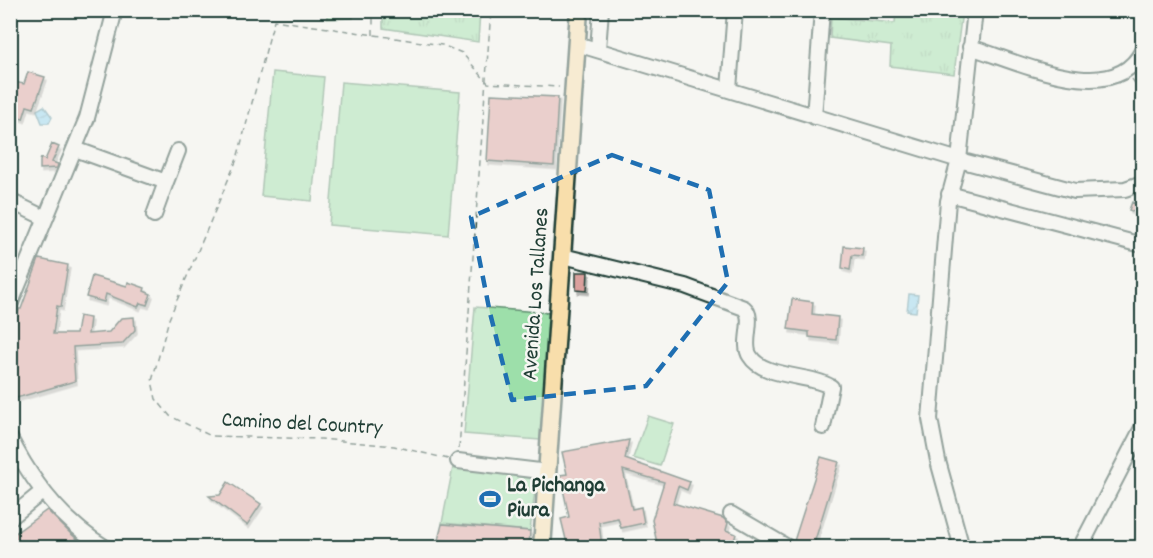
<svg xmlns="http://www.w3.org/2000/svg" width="1153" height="558" font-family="Dekko,sans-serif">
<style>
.grass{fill:url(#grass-tufts);stroke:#5e8e6f;stroke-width:1.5}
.pitch{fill:#9ddfaa;stroke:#5e8e6f;stroke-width:1.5}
.water{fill:url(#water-waves);stroke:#6398a5;stroke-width:1.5}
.building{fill:#dba09d;stroke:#1f3d34;stroke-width:1.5;filter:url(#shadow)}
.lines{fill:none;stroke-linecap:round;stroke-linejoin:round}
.minor-casing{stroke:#1f3d34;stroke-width:18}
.major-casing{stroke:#1f3d34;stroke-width:21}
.path{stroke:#1f3d34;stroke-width:1.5;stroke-dasharray:6 4.5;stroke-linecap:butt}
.minor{stroke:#f6f6f2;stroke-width:14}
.major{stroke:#f8deab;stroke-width:16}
.marked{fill:none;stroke:#1f6fb2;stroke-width:4.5;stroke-dasharray:12 8;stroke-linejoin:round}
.labels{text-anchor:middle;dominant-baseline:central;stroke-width:5;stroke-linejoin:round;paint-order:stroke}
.street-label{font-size:22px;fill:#1f3d34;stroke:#f6f6f2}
.poi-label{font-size:22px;font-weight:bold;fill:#1f3d34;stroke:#f6f6f2;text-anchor:start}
</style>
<defs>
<pattern id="grass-tufts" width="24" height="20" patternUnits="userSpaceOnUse" patternTransform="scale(1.5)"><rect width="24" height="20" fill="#9ddfaa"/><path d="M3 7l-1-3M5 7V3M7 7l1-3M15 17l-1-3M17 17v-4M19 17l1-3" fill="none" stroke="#87c093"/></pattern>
<pattern id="water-waves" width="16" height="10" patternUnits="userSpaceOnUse" patternTransform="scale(1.5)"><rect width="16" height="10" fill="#90d4f1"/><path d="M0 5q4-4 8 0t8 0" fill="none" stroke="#7cb7cf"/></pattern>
<filter id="shadow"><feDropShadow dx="2" dy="3.5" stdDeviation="0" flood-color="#0004"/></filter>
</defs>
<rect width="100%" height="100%" fill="#f6f6f2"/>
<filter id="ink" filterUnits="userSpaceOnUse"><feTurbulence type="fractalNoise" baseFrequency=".0167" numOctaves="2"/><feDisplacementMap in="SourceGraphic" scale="12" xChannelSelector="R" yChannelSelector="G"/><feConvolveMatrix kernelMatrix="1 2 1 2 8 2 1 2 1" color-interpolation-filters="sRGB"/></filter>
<g filter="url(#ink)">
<path class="grass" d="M383,11H480L478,42L383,28Z
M896,11H962L954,74L890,66L891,46L830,38L831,17L895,23Z"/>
<path class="pitch" d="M327,11H352L353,18L327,19Z
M273,72L324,77L312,201L261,196Z
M341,82L460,92L448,235L329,225Z
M475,307L550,313L540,440L464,434Z
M648,416L674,424L660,466L633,458Z
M454,462L537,474L530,531L442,523Z"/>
<path class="water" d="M44,106L52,117L49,123H42L37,110Z
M909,294L918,295L916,312L907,311Z"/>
<path class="building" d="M28,72L45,77L34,108L27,106L23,119L10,114V92L14,82L24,84Z
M491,94L558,97L554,166L487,161Z
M52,144L59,147L52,162L58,164L57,168L40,169V161L41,158L45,160Z
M1132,202L1142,206L1140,214L1129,210Z
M844,246L863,248L862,256L852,255L850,270L842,268Z
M39,259L68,265L61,307L57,306L53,334H76L79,316L90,318L88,334L109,332L121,318L134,317L135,330L122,344L73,347L75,381L13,399L10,352L19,309H21Z
M576,272H588L587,291L576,290Z
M92,276L127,286L128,282L145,288L144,291L151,294L147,305L140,303L138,307L106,294L104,302L86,297Z
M792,299L813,302L812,314L838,317L836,340L809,337V332L788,329Z
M629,440L625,459L690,482L687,490L678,486L673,503L723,518L728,523L726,530L736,534L732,548H658L652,520L664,482L623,470L632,509L641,507L644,523L621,528L618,518L599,522L602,548H568L561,519L569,517L560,475L567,474L562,452Z
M821,457L839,462L813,547L794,541Z
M228,482L261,504L247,525L209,496L220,495Z
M47,510L70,533L88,548H10V537Z
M442,524L530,531L529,548H488L480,543L438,540Z"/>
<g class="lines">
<defs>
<path id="minor" d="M577,44L959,160L1075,191L1125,189L1142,183
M970,47C1016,61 1114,109 1142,51
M598,49L601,10
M729,89L735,10
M814,117L822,10
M75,149L166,182L178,151
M949,194L1142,245
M10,201L45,218
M154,215L166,182
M563,256L685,286L744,308C756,318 741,343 750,356C763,378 810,374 831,387L823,427
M10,305L87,118L115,10
M10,438C32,482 63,522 106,548
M458,461L548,472
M731,514L789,548
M10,518L42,492
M962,548L938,461L930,419L948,201L959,160L975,10
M1080,548L1142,428"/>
<path id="major" d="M542,548L579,10"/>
</defs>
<use href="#minor" class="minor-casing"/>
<use href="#major" class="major-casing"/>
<path class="path" d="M373,35V10
M1132,79L1142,93
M459,449L491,10
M448,459L394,446L321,439L211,436L170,416L156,399L152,381L169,319L237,159L274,20L442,45L462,53L488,83L559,87"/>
<use href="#minor" class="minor"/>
<use href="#major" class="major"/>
</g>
</g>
<path d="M0 0H1153V558H0ZM612,155L709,190L728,282L646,386L512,400L490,313L471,217Z" fill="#f6f6f2" fill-opacity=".55" fill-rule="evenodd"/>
<path class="marked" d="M612,155L709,190L728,282L646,386L512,400L490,313L471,217Z"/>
<defs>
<symbol id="stadium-bare" viewBox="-9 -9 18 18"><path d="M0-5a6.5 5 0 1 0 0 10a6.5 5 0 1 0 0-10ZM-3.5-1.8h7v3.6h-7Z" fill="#1f6fb2" stroke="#f6f6f2" stroke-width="2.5" paint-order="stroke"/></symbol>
</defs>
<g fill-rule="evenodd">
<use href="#stadium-bare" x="475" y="484" width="30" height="30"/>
</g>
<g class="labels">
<g class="street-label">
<text transform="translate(537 294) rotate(-86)">Avenida Los Tallanes</text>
<text transform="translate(302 425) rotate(3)">Camino del Country</text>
</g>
<g class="poi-label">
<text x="507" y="486">La Pichanga<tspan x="507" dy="25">Piura</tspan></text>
</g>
</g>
<rect width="1153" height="558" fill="none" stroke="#f6f6f2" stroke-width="36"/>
<rect x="18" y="18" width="1117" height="522" fill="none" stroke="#1f3d34" stroke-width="2" filter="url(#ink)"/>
</svg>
